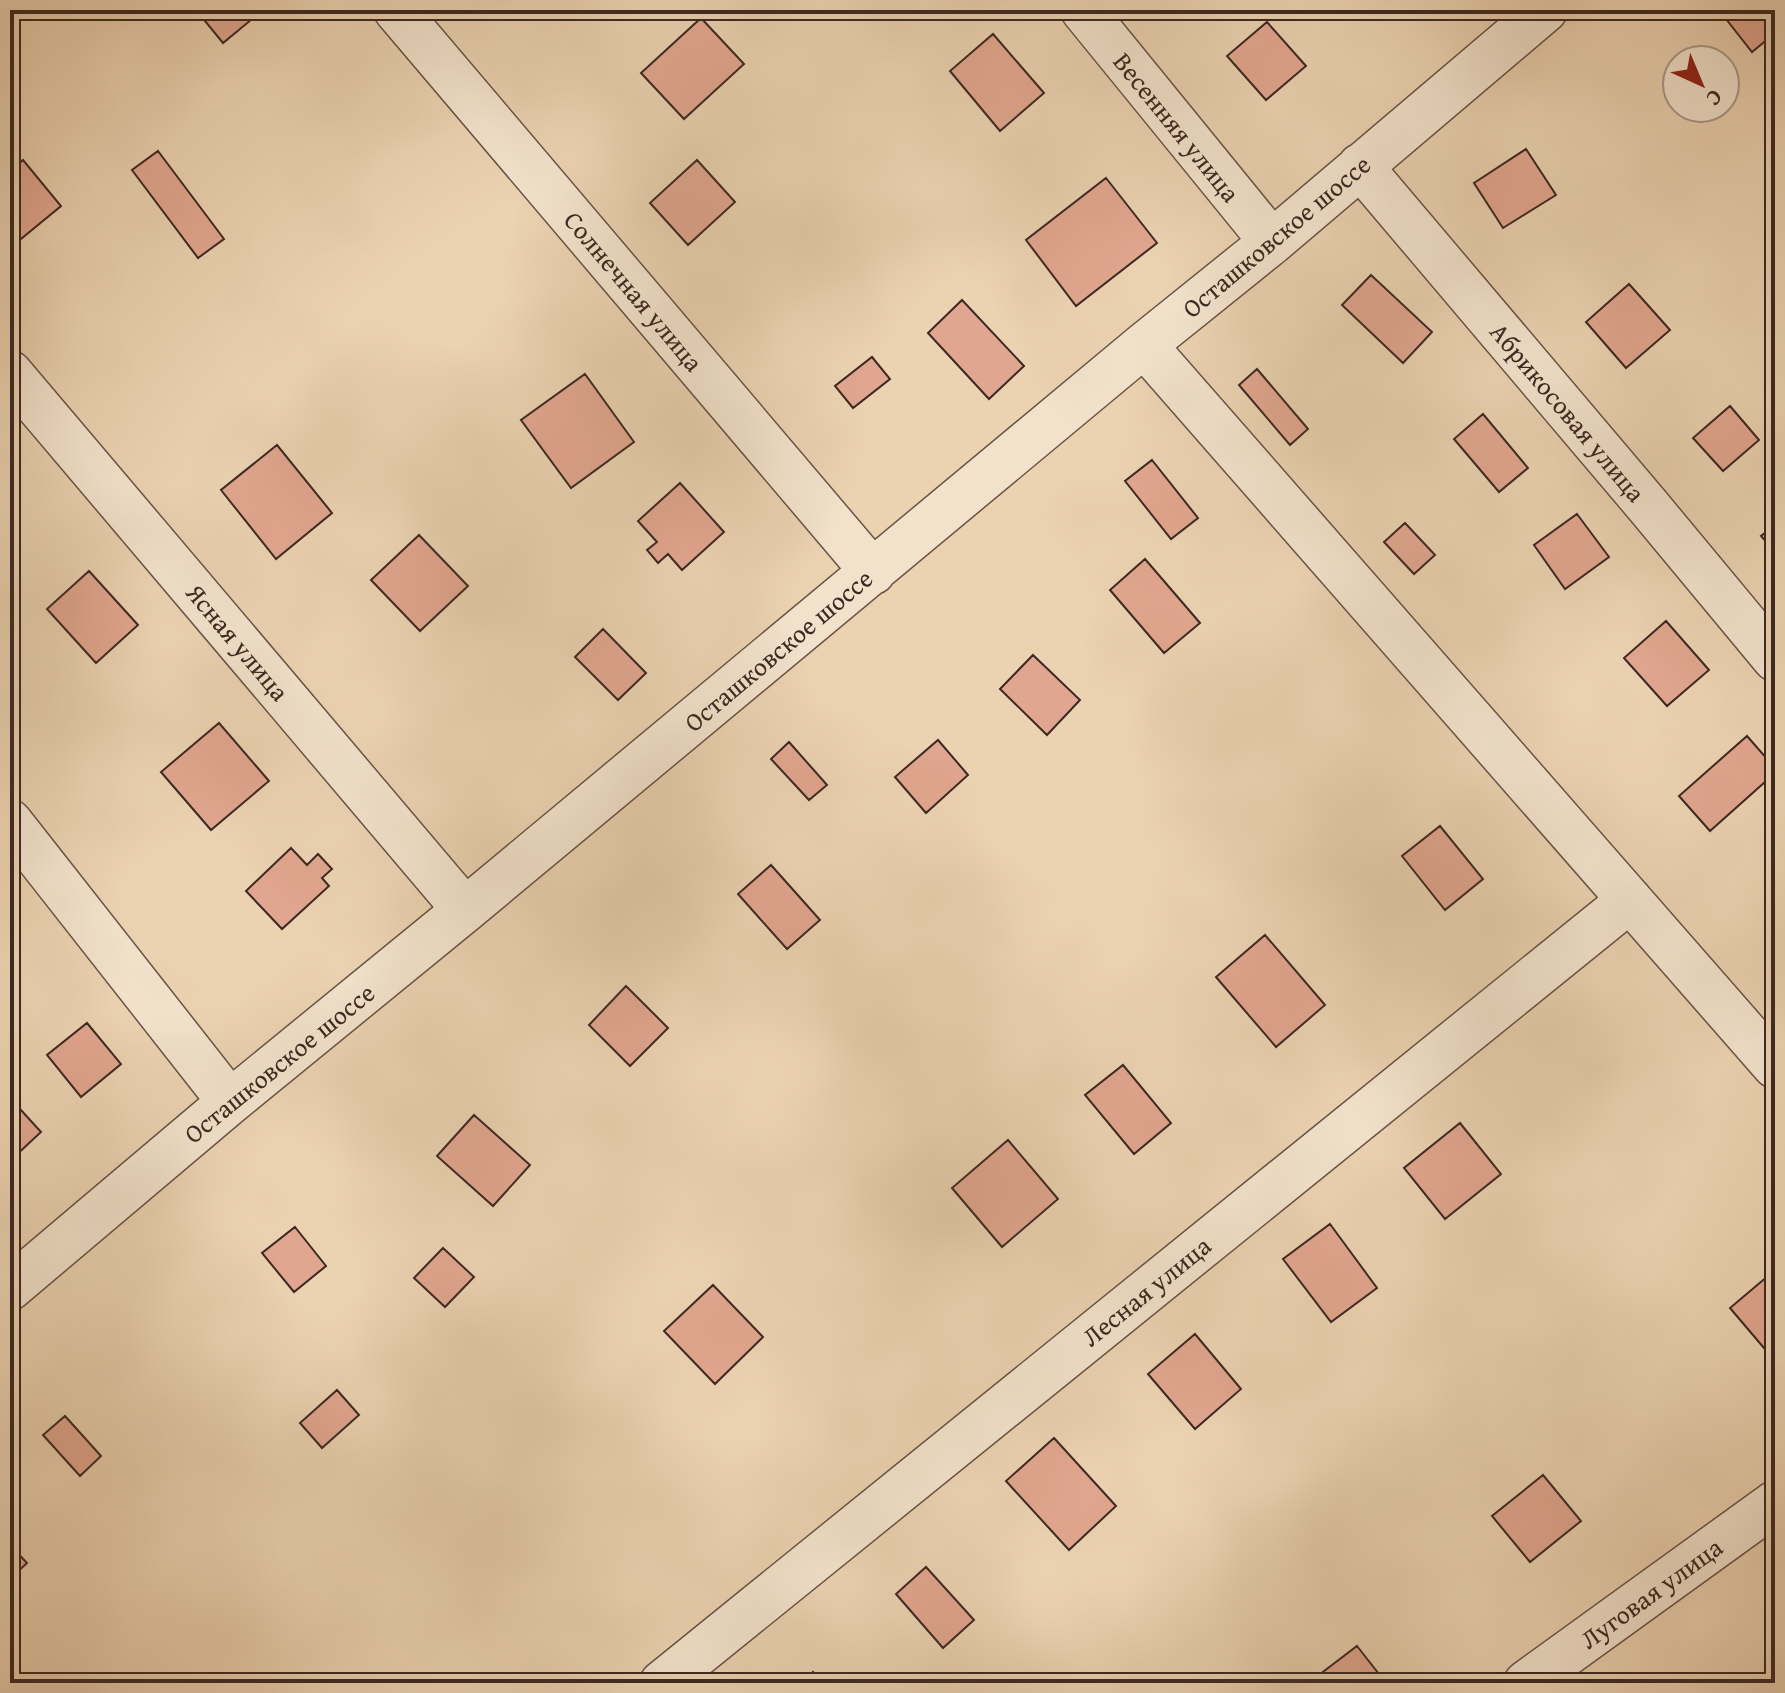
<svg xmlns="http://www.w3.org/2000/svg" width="1785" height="1693" font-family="'Gentium Book Plus',serif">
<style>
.building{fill:#e1a68f;stroke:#3d2922;stroke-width:2}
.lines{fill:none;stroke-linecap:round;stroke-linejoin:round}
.minor-casing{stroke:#685346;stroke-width:47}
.minor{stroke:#f2e2cc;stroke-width:44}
.labels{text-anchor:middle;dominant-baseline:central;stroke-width:7;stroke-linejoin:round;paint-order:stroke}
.street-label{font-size:26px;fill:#3d2922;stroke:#f2e2cc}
</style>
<rect width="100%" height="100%" fill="#ebd2b1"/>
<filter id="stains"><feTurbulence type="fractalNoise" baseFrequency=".0025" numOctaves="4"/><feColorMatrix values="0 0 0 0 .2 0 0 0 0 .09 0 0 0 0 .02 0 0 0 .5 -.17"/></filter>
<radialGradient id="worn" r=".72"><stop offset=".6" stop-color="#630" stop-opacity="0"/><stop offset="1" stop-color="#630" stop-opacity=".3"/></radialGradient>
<path class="building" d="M196,10H263L223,43Z
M1719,10H1767L1775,20V33L1752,52Z
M701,18L744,64L684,119L641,73Z
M1267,22L1306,66L1266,100L1227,56Z
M993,34L1044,93L1000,131L950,71Z
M1526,149L1556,195L1503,228L1474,183Z
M158,151L224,239L198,258L132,170Z
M23,160L61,206L16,243L10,236V171Z
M697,160L735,202L688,245L650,203Z
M1106,178L1157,243L1076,306L1026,240Z
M1371,275L1432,332L1403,363L1342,305Z
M1629,284L1670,330L1626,368L1586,322Z
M962,300L1024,366L989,399L928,333Z
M872,357L890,379L853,408L835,386Z
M1257,369L1308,429L1290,445L1239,385Z
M585,374L634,442L571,488L521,420Z
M1730,406L1759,440L1723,471L1693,438Z
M1483,414L1528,468L1499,492L1454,439Z
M277,445L332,513L276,559L221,490Z
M1152,460L1198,518L1171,539L1125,481Z
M680,483L724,532L682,570L668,554L658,563L647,550L657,542L638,521Z
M1577,514L1609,557L1565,589L1534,545Z
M1405,523L1435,555L1414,574L1384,542Z
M1775,525V552L1761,536Z
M419,535L468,586L420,631L371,580Z
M1145,559L1200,623L1164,653L1110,590Z
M89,571L138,625L96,663L47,609Z
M1666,621L1709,670L1667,706L1624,658Z
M603,629L646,673L618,700L575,657Z
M1033,655L1080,700L1047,735L1000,689Z
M219,723L269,781L211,830L161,772Z
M1747,736L1775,768V773L1710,831L1679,796Z
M938,740L968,775L926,813L895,777Z
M789,742L827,785L809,800L771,759Z
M1440,826L1483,879L1445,910L1402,856Z
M291,848L307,865L318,854L332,869L322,878L329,886L282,929L246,891Z
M771,865L820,920L787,949L738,894Z
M1265,935L1325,1005L1276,1047L1216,977Z
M626,986L668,1028L630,1066L589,1025Z
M87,1023L121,1064L81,1097L47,1055Z
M1123,1065L1171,1123L1134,1154L1085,1095Z
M10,1098L41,1132L12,1159L10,1158Z
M474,1115L530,1165L493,1206L437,1156Z
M1460,1123L1501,1174L1445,1219L1404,1168Z
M1008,1140L1058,1199L1002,1247L952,1188Z
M1330,1224L1377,1288L1331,1322L1283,1259Z
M295,1227L326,1266L294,1292L262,1253Z
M443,1248L474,1277L445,1307L414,1278Z
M1775,1270V1361L1730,1308Z
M713,1285L763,1337L715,1384L664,1331Z
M1195,1334L1241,1389L1195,1429L1148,1374Z
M337,1390L359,1415L322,1448L300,1423Z
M65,1416L101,1456L80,1476L43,1435Z
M1054,1438L1116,1506L1069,1550L1006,1481Z
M1543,1475L1581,1521L1530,1562L1492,1516Z
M10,1545L27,1563L10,1579Z
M926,1567L974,1620L943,1648L896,1594Z
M1357,1646L1386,1683H1318L1315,1678Z
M813,1672L823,1683H800Z"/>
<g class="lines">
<defs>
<path id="minor" d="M396,10L873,572
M1083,10L1272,242
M1360,166L1648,506L1775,659
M1144,345L1775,1066
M10,373L465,910
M10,822L230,1102
M10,1288L230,1102L465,910L1144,345L1272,242L1545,10
M662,1683L1630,900
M1526,1683L1775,1503"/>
</defs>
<use href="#minor" class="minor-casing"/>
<use href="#minor" class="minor"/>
</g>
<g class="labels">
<g class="street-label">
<text transform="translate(1177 127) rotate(51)">Весенняя улица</text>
<text transform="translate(1276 236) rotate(-40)">Осташковское шоссе</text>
<text transform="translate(634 291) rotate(50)">Солнечная улица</text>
<text transform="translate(1568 412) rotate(50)">Абрикосовая улица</text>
<text transform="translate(238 642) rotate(50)">Ясная улица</text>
<text transform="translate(778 650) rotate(-40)">Осташковское шоссе</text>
<text transform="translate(279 1063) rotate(-39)">Осташковское шоссе</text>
<text transform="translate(1146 1291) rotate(-39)">Лесная улица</text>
<text transform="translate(1651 1593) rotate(-36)">Луговая улица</text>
</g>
</g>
<rect width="1785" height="1693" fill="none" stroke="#ebd2b1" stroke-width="40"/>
<rect x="12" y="12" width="1761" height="1669" fill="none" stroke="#3d2922" stroke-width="4"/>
<rect x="20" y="20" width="1745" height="1653" fill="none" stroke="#3d2922" stroke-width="2"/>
<g transform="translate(1701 84) rotate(136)"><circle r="38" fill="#f2e2cc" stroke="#aa9888" stroke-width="2"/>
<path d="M0-6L14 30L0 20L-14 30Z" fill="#8f2418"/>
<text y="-12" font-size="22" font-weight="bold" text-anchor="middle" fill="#3d2922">С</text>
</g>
<rect width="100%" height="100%" filter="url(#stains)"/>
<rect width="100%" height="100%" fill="url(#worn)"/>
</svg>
